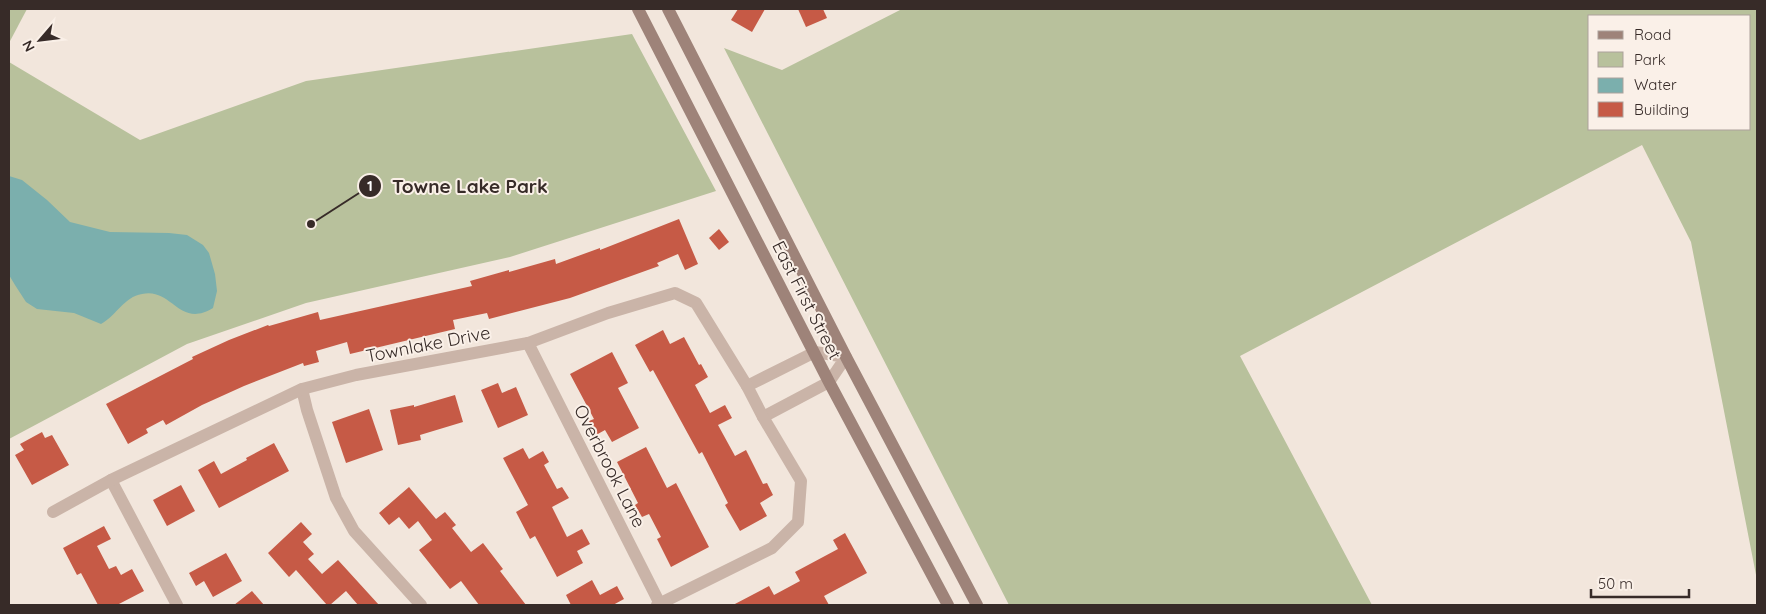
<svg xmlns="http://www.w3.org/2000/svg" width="1766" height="614" viewBox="0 0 1766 614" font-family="Quicksand,sans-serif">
<rect width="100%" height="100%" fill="#f2e6dc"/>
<g fill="#b8c19c" fill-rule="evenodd">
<path d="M9,9H27L9,43Z"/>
<path d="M902,9H1757V580L1691,242L1642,145L1240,356L1372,605H1009L724,48L782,70ZM1590,16H1750V129H1590Z"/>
<path d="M632,34L716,191L510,257L306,303L187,344L9,439V62L140,140L306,81Z"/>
</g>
<path fill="#7bafad" d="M9,176L22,180L47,200L70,222L110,232L169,233L187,235L203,245L209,253L215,274L217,291L213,308C179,329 172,287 142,294C124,297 117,315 101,324L74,313L37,309L26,302L15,285L9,275Z"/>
<g fill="#c65a46">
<path d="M738,9H765L752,32L731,20Z"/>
<path d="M798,9H823L827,18L806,27Z"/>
<path d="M679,219L698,264L685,270L678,254L657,263L659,266L570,298L489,319L487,313L453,320L455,329L350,354L347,342L316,351L319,362L304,366L303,363L244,386L202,405L166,425L163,420L146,429L148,433L128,444L106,404L193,359L192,357L229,340L268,325L269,326L318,312L320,320L472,286L470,281L509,270V272L555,259L556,264L600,248V250Z"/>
<path d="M719,229L729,242L719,250L709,238Z"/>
<path d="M663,330L670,344L684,337L699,365L701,364L708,377L695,385L710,413L725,405L732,418L718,425L735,456L746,450L763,484L767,483L773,495L760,503L767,516L740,531L725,505L728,503L702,452L699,454L653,370L650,372L635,345Z"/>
<path d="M612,352L628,383L618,388L639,428L612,442L605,430L596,435L589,421L594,419L570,374Z"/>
<path d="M498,383L502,393L516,387L528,415L498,428L481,390Z"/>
<path d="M455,395L463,422L420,435L421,440L398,445L390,410L414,405V407Z"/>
<path d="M369,409L383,450L346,463L332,422Z"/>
<path d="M42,432L45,438L52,435L69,465L32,485L15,455L24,450L20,444Z"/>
<path d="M274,443L289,471L219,508L198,470L214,461L221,474L247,460L246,458Z"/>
<path d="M646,447L667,488L676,483L709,547L671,567L657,539L661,537L649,514L642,517L635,505L638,503L617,462Z"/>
<path d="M523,448L529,459L543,451L549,462L544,465L557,489L562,487L569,498L552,507L567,537L582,529L590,544L577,551L583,563L557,577L535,536L530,539L516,512L528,505L503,458Z"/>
<path d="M181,485L195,511L167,526L153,500Z"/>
<path d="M409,487L436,519L445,512L456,525L452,528L471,552L483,543L503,569L500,571L526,605H479L461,581L450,589L419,550L432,540L418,521L409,529L399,517L389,525L379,513Z"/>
<path d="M301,522L312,534L303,542L314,554L308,559L322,574L338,560L379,605H358L346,591L330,605H327L296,570L289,577L268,553Z"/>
<path d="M104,526L111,539L97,546L109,569L116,566L121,575L132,569L144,591L117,605H98L81,573L77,575L63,548Z"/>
<path d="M845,533L867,573L824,596L829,605H733L769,586L774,595L800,581L795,572L838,549L833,540Z"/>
<path d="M226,553L242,581L213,597L204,581L196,586L189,573Z"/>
<path d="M592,580L600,595L617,586L624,599L613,605H571L566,595Z"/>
<path d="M252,591L264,605H234Z"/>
</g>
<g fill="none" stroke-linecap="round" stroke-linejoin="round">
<g stroke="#cab4a8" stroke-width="12">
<path d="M528,343L660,604"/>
<path d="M747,386L815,352L846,357L829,382L763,417"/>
<path d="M302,389L307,410L336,498L354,531L421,605"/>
<path d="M111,480L177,605"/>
<path d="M53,512L111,480L302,389L356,375L528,343L608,313L675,293L696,303L747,386L763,417L801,481L798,522L772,548L657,605"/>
</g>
<g stroke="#9e8379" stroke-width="12">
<path d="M638,9L829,382L948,605"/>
<path d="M668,9L846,357L977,605"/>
</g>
</g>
<g text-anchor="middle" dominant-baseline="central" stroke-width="4" stroke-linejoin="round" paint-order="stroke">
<g font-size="18" fill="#372b28" stroke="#faf0e8">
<text transform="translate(807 300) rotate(63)">East First Street</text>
<text transform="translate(428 344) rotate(-11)">Townlake Drive</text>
<text transform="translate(610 466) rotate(63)">Overbrook Lane</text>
</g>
</g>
<path fill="none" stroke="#372b28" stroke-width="2" d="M311 224L370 186"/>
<g fill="#372b28" stroke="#faf0e8" stroke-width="2">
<circle cx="311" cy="224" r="5"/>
<circle cx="370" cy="186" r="12"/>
</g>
<g font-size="15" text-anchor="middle" font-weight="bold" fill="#fff">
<text x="370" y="191">1</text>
</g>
<g font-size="19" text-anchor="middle" font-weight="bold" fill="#372b28" stroke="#faf0e8" stroke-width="4" stroke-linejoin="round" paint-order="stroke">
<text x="470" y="193">Towne Lake Park</text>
</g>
<rect width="1766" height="614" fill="none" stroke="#372b28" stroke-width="20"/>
<rect x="1588" y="15" width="162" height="115" fill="#faf0e8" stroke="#aca19b"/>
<rect x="1598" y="31" width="25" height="8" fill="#9e8379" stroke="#aca19b"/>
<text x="1634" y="40" font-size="15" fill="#372b28">Road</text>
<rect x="1598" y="52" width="25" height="15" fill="#b8c19c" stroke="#aca19b"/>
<text x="1634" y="65" font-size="15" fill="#372b28">Park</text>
<rect x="1598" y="78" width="25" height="15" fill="#7bafad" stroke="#aca19b"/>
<text x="1634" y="90" font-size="15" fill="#372b28">Water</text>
<rect x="1598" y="102" width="25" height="15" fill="#c65a46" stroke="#aca19b"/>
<text x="1634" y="115" font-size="15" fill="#372b28">Building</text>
<g transform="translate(40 40) rotate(242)" stroke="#faf0e8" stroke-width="4" paint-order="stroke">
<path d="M0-4L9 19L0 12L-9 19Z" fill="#372b28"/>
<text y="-8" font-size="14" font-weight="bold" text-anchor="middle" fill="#372b28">N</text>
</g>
<path d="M1591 589v8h98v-8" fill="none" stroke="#372b28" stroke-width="2.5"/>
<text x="1598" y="589" font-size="15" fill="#372b28" stroke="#faf0e8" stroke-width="4" paint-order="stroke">50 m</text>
</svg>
